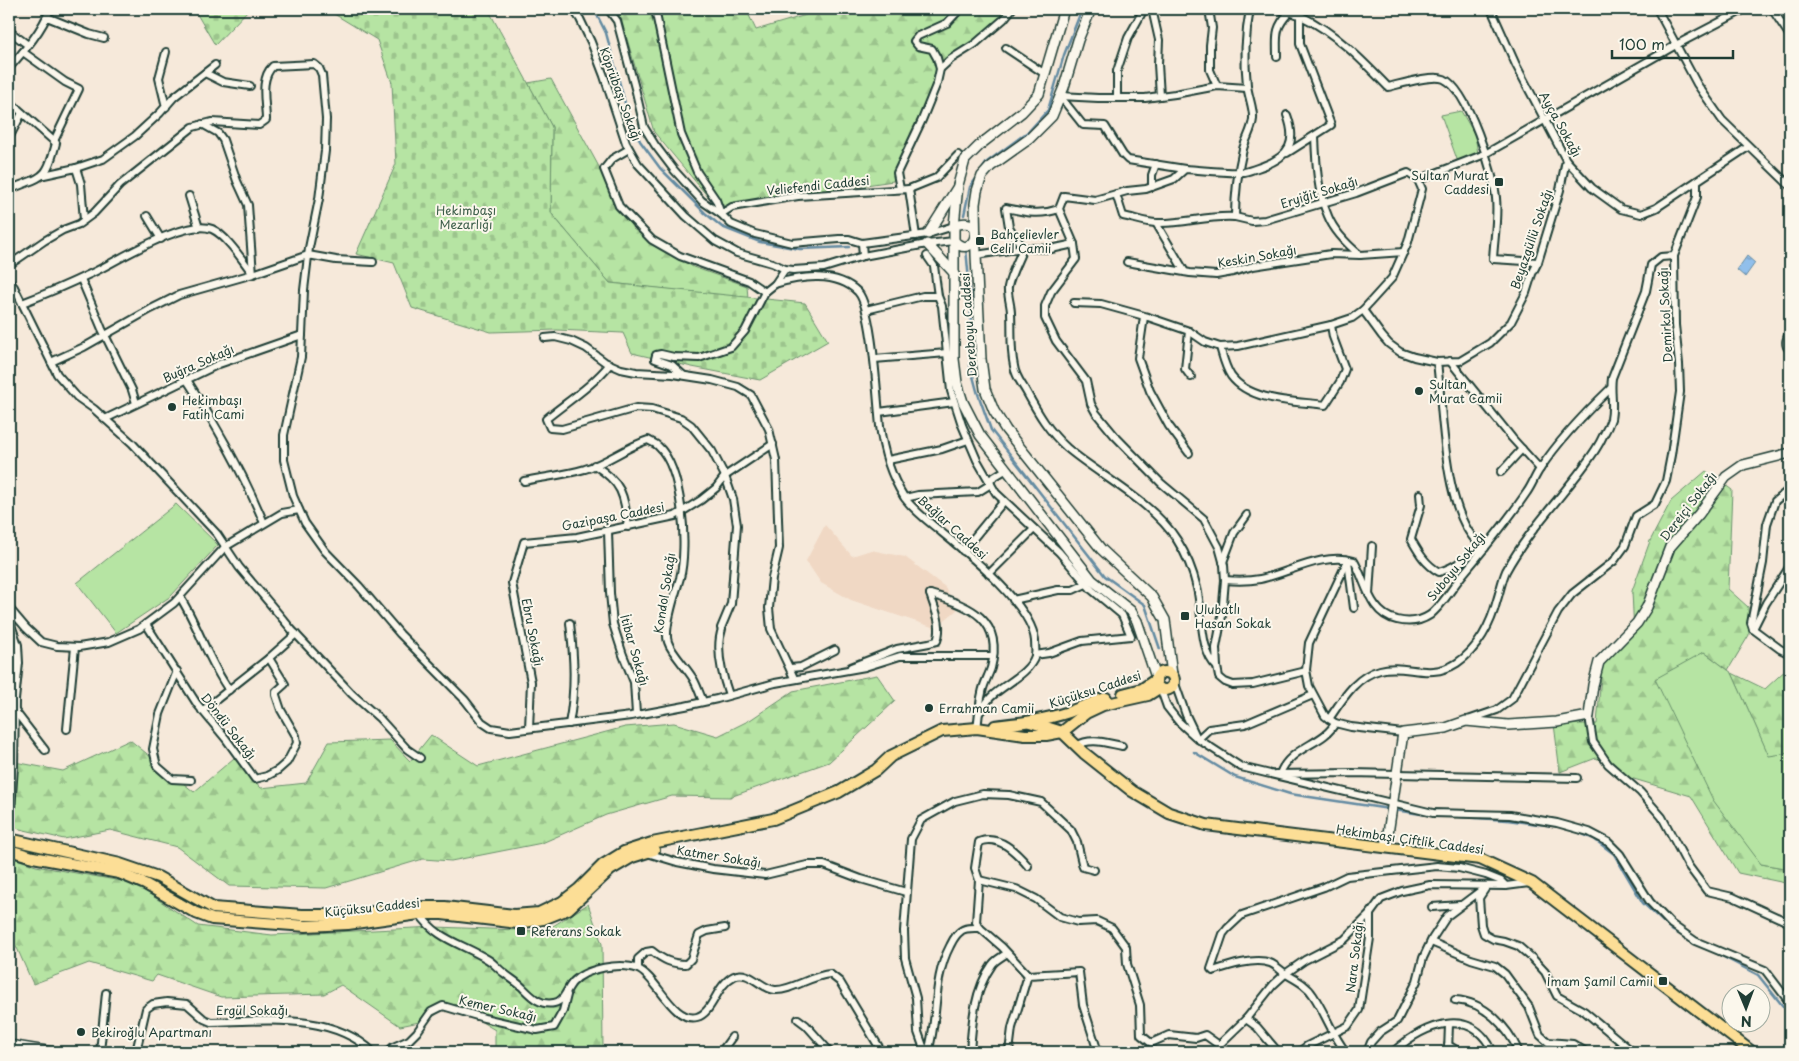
<svg xmlns="http://www.w3.org/2000/svg" width="1799" height="1061" viewBox="0 0 1799 1061" font-family="'Playpen Sans',sans-serif">
<defs>
<pattern id="forest-firs" width="22" height="20" patternUnits="userSpaceOnUse" patternTransform="scale(1.25)"><rect width="22" height="20" fill="#b6e4a3"/><path d="M5 1l3.5 6h-7zM16 11l3.5 6h-7z" fill="#9cc48d"/></pattern>
<pattern id="cemetery-stones" width="16" height="16" patternUnits="userSpaceOnUse" patternTransform="scale(1.25)"><rect width="16" height="16" fill="#b6e4a3"/><path d="M2 7V4a2 2 0 0 1 4 0v3zM10 15v-3a2 2 0 0 1 4 0v3z" fill="#9cc48d"/></pattern>
<pattern id="water-ripples" width="26" height="14" patternUnits="userSpaceOnUse" patternTransform="scale(1.25)"><rect width="26" height="14" fill="#91bfeb"/><path d="M2 4q2-2 4 0t4 0M15 11q2-2 4 0t4 0" fill="none" stroke="#769cbf"/></pattern>
</defs>
<rect width="100%" height="100%" fill="#f6e9da"/>
<filter id="ink" filterUnits="userSpaceOnUse"><feTurbulence type="fractalNoise" baseFrequency=".02" numOctaves="2"/><feDisplacementMap in="SourceGraphic" scale="10" xChannelSelector="R" yChannelSelector="G"/><feConvolveMatrix kernelMatrix="1 2 1 2 8 2 1 2 1" color-interpolation-filters="sRGB"/></filter>
<g filter="url(#ink)">
<path fill="#f0d8c4" d="M825,525L852,556L871,550L905,557L945,587L957,610L935,628L851,600L821,583L806,561Z"/>
<g fill="url(#forest-firs)" stroke="#6a906c">
<path d="M612,9H746L756,30L806,15L804,9H1012L1005,22L946,58L893,181L725,206L709,198L654,132L625,32Z"/>
<path d="M551,79L633,229L693,267L747,286L748,298L610,283L551,213L552,127L528,83Z"/>
<path d="M1706,471L1732,490L1728,589L1748,607L1749,635L1728,670L1704,652L1761,864L1790,869V884L1738,873L1691,796L1627,777L1596,758L1560,772L1554,724H1597L1602,663L1634,634L1632,591L1650,541L1671,501Z"/>
<path d="M1790,666V753L1769,757L1732,673L1765,689Z"/>
<path d="M877,675L895,701L829,762L730,797L672,796L606,815L542,843L451,861L423,859L326,888L229,886L177,847L110,830L64,839L11,827L9,761L63,771L130,740L194,792L234,758L261,788L306,783L329,742L390,740L410,761L431,735L478,766L625,727L674,723L718,736L750,720L793,691Z"/>
<path d="M9,856L36,866L133,883L198,926L272,935L435,927L545,931L588,904L602,944L603,1052H495V1030L477,1019L443,1009L429,1020L400,1026L341,985L324,994L221,997L157,975L152,981L89,963L33,984L17,948L9,946Z"/>
</g>
<g fill="url(#cemetery-stones)" stroke="#6a906c">
<path d="M194,9H249L215,45Z"/>
<path d="M326,9H488L552,127L551,213L610,283L805,303L828,341L760,380L692,367L632,353L623,333L557,330L491,332L412,308L394,263L356,254L396,164L392,83L377,40Z"/>
</g>
<g fill="#b6e4a3" stroke="#6a906c">
<path d="M1461,111L1475,135L1478,154L1458,162L1441,115Z"/>
<path d="M176,504L218,545L171,596L116,633L77,583Z"/>
<path d="M1704,652L1732,673L1769,756L1790,753V869L1761,864L1713,800L1655,679Z"/>
</g>
<path fill="url(#water-ripples)" stroke="#638ba2" d="M1747,256L1755,263L1745,277L1737,270Z"/>
<g fill="none" stroke-linecap="round" stroke-linejoin="round">
<g stroke="#638ba2" stroke-width="2.5">
<path d="M594,9L606,33L629,118L640,141L660,168L705,213L722,227L760,242L800,249L849,247"/>
<path d="M981,171L987,162L1029,131L1048,110L1064,55L1082,9"/>
<path d="M964,215L970,187L978,176"/>
<path d="M966,248L971,304L970,365L977,391L991,430L1105,576L1145,605L1160,649"/>
<path d="M1194,752L1235,777L1290,794L1389,809"/>
<path d="M1394,810L1428,815"/>
<path d="M1461,817L1507,820L1563,827"/>
<path d="M1573,830L1594,839L1614,854L1643,903L1673,931L1685,937"/>
<path d="M1712,951L1758,975L1790,1015"/>
</g>
<defs>
<g id="street">
<path d="M573,9L580,19L591,42L604,76L626,143L638,164L686,216L715,241L737,253L772,263L785,269L793,270L824,268L863,256L927,244L954,241"/>
<path d="M608,9L617,21L636,92L644,127L655,145L674,170L702,201L721,214L731,224L755,234L792,243L839,239H849L862,243L863,256"/>
<path d="M655,9L681,134L697,172L716,200L721,214L732,207L798,196L909,189L916,236"/>
<path d="M779,9L783,11H791"/>
<path d="M1152,9L1159,40L1158,64L1160,96"/>
<path d="M1209,9L1212,28L1210,45V70L1217,86"/>
<path d="M1279,9C1287,12 1295,13 1301,16C1335,32 1363,61 1388,87C1401,84 1432,74 1444,79C1468,90 1494,173 1496,198C1498,218 1494,239 1493,259L1538,262"/>
<path d="M1491,9L1516,65L1566,160L1592,188L1621,209L1641,214L1656,208L1748,147"/>
<path d="M1657,9L1697,84L1722,120L1790,186"/>
<path d="M1772,9L1790,36"/>
<path d="M47,17L89,34L104,38"/>
<path d="M9,31L28,45"/>
<path d="M1006,48L1045,74"/>
<path d="M23,52L65,82L79,89L54,141"/>
<path d="M166,52L159,78L166,107"/>
<path d="M1277,57C1277,37 1274,28 1289,13"/>
<path d="M9,68C24,51 42,31 50,9"/>
<path d="M940,69L937,58L932,49L918,46L914,41L918,36L947,23L960,9"/>
<path d="M205,73L223,82L250,86"/>
<path d="M1060,96L1098,98H1145L1175,94L1217,86L1247,88"/>
<path d="M1060,96L1083,125L1105,126L1123,155L1128,160L1185,169"/>
<path d="M1117,98V71L1128,38L1144,9"/>
<path d="M9,101L56,143C46,182 43,175 9,190"/>
<path d="M1287,115C1297,142 1290,156 1263,166C1257,168 1250,171 1244,172C1225,173 1204,170 1185,169L1174,179L1146,189L1127,191L1095,200L1064,196L1059,209L1074,244L1076,259L1051,292L1045,306V318L1056,341L1086,381L1091,404L1096,413L1115,436L1161,483L1204,519L1219,547L1224,565L1225,580L1222,616L1216,648L1217,667L1219,677L1225,682L1233,685L1253,684L1306,671"/>
<path d="M1315,136C1316,162 1317,191 1328,216C1334,231 1348,245 1360,255L1404,252"/>
<path d="M9,138L22,113"/>
<path d="M629,149L612,159L604,169L619,206L652,240L680,256L749,281L765,292"/>
<path d="M1287,153L1331,125L1300,44V16"/>
<path d="M76,168L81,184L84,220"/>
<path d="M44,175L76,168L103,159L135,136L160,113L174,97L215,65"/>
<path d="M1418,180L1485,154L1676,45L1745,9"/>
<path d="M1152,187V175L1156,164"/>
<path d="M900,189L897,173L922,120L937,83L940,69L951,59L975,44L1004,19L1012,9"/>
<path d="M909,189L936,178L958,155"/>
<path d="M1116,194L1123,216C1134,218 1146,223 1157,223C1184,224 1208,215 1235,217C1235,196 1238,170 1243,149C1246,138 1252,130 1253,119C1254,109 1248,96 1247,85C1244,59 1245,35 1250,9"/>
<path d="M189,196L199,228"/>
<path d="M147,216L161,239"/>
<path d="M1156,223L1185,272"/>
<path d="M862,243L928,234L954,226"/>
<path d="M1023,248C1019,259 1010,275 1008,287C1007,294 1011,305 1011,313C1012,331 1010,348 1014,366C1015,376 1022,384 1027,393C1038,413 1049,432 1067,448C1100,476 1153,502 1177,540C1186,554 1193,571 1197,588C1203,612 1199,651 1217,667"/>
<path d="M1023,248L1009,227L1006,208C1025,212 1039,216 1059,209"/>
<path d="M976,255L1023,248L1051,249L1074,244"/>
<path d="M927,256L934,266L938,296"/>
<path d="M1127,262L1190,273L1216,275L1233,272L1253,266L1331,254L1360,255"/>
<path d="M9,265L44,241L63,230L79,224L94,213L120,185L193,127L212,122L259,125L266,120C266,103 259,79 273,66L314,64L319,68L322,75L326,119L325,151L319,199L309,248L304,290L301,357L284,435V460L293,496L305,523L325,551L359,586L400,634L465,700L482,722L491,728L510,731L631,716L685,706L717,699L775,683L865,667L900,656H993"/>
<path d="M81,279L102,329L132,390L136,403"/>
<path d="M9,281L14,287L57,374L77,397L94,409L132,443L217,534L239,567L292,630L352,694L379,718L407,749L420,758"/>
<path d="M775,284C801,276 837,271 858,292C873,309 877,399 880,426C883,451 891,476 904,497C913,510 928,521 940,531C967,553 1032,605 1035,641C1035,645 1036,652 1035,656C1029,674 1004,684 991,697C987,701 984,707 980,712"/>
<path d="M22,303C46,294 69,284 92,273C117,261 185,218 212,229C226,235 243,261 253,274L308,255L336,260L373,262"/>
<path d="M1074,303L1101,304L1148,317L1189,331L1205,342L1220,347L1238,346L1331,325L1352,318L1363,310L1392,278L1408,242L1422,189L1418,180L1408,173L1356,193L1265,220L1252,221L1235,217"/>
<path d="M866,310L923,296H938L942,306L951,391L962,425L977,460L996,493L1059,552L1092,590L1122,615L1131,636L1082,641L1049,653L1035,655"/>
<path d="M1363,310L1382,336L1389,344L1400,352L1414,357L1437,362L1460,361L1490,343L1511,322L1526,293L1532,274L1538,262L1560,190L1566,160"/>
<path d="M1144,317L1138,358L1150,391L1169,426L1189,453"/>
<path d="M1189,331L1185,369L1191,377"/>
<path d="M1790,331C1787,338 1783,345 1790,350"/>
<path d="M545,338L555,337L571,341L586,348L605,362L621,369L636,372L673,374L712,380L738,387L751,395L769,429L776,460L779,548L772,578L769,608L771,629L794,678"/>
<path d="M1220,347C1223,357 1225,367 1231,376C1250,402 1296,401 1325,405L1340,382L1345,369L1333,337L1331,325"/>
<path d="M874,359L947,353"/>
<path d="M1450,361L1512,438L1540,469"/>
<path d="M51,362L84,347L151,309L179,295L253,274L248,205L237,181L223,140L218,133L202,124"/>
<path d="M1437,362C1443,406 1442,523 1485,548"/>
<path d="M610,364C592,386 568,401 546,419L550,428L562,429L636,408L652,409L681,418L691,425L712,451L725,476L733,499L737,525L731,604L721,628L722,629C715,649 722,675 729,695"/>
<path d="M683,375L672,365L655,359L656,355L661,354L674,357L699,358L731,347L745,331L765,292L775,284L785,269"/>
<path d="M187,380C217,426 243,473 264,523"/>
<path d="M879,412L954,402"/>
<path d="M105,419L219,364L302,335"/>
<path d="M888,460L942,449L968,440"/>
<path d="M594,465C623,483 624,495 628,527"/>
<path d="M1501,472L1522,449"/>
<path d="M989,480L1007,469"/>
<path d="M524,481C544,477 565,475 585,469C607,463 626,447 648,440C651,442 655,443 658,446C683,469 688,547 680,578C676,592 663,629 668,642C671,652 686,667 692,677C697,684 699,693 703,701"/>
<path d="M1420,494L1421,505L1411,539C1419,553 1425,564 1439,572C1456,567 1468,557 1481,546"/>
<path d="M905,498L918,495L978,492L991,484"/>
<path d="M608,531L610,593L613,624L623,655L634,682L636,714"/>
<path d="M963,551L1004,501"/>
<path d="M1348,560L1309,643L1306,670L1309,686L1325,716L1335,723L1351,727L1403,733"/>
<path d="M1348,561L1354,608"/>
<path d="M1223,562L1234,533L1247,515"/>
<path d="M989,574L1034,529"/>
<path d="M1225,580C1237,581 1249,581 1260,579C1290,573 1322,552 1354,561C1366,581 1369,614 1397,620C1409,623 1421,621 1430,615C1443,605 1453,586 1464,573C1486,547 1508,520 1527,492C1532,485 1535,476 1540,469C1559,440 1586,412 1610,389"/>
<path d="M930,594C970,605 1004,620 991,668C988,677 983,685 982,693C979,705 979,716 977,728"/>
<path d="M1369,595L1372,546"/>
<path d="M180,597C199,627 208,661 229,690"/>
<path d="M1013,600L1058,590H1073L1086,584"/>
<path d="M9,608L26,628L41,642L57,646L79,647L109,642L139,629L174,603L225,547L282,513L299,510"/>
<path d="M9,619L18,645L19,663L15,700L14,766L9,840"/>
<path d="M146,624L197,704L226,739L255,779L267,776L278,770L287,762L297,743L296,736L281,710L276,695V692L285,684L269,658L296,634"/>
<path d="M1753,629L1751,623L1763,563L1767,524L1775,501L1790,489"/>
<path d="M1753,629L1766,603L1790,566"/>
<path d="M1753,629L1780,649L1790,654"/>
<path d="M851,667L897,649L929,643L937,641C943,625 935,610 930,594"/>
<path d="M791,668L801,667L835,650"/>
<path d="M177,671L160,714L153,749L157,766L172,779L191,780"/>
<path d="M1173,678L1186,715L1196,736"/>
<path d="M1161,690L1167,707L1178,721L1198,739L1241,767L1433,813L1510,815L1557,823L1589,832L1608,842L1620,854L1650,902L1671,924L1695,941L1765,970L1790,1003"/>
<path d="M15,711L45,750"/>
<path d="M202,711L269,658"/>
<path d="M1589,716L1593,742L1608,764L1640,792L1662,817L1687,864L1707,891L1733,897L1790,923"/>
<path d="M1329,719C1342,700 1356,676 1380,670C1406,663 1429,681 1457,663C1478,649 1491,624 1497,600C1500,591 1502,580 1506,571C1525,536 1554,505 1578,474C1587,462 1597,450 1603,436C1606,431 1609,425 1611,419C1614,405 1610,391 1612,378L1646,291L1651,265L1661,257L1674,256"/>
<path d="M1468,720L1497,710L1512,699L1558,612L1572,594L1614,561L1625,546L1636,516L1655,504L1666,481L1671,455L1680,392L1679,364L1675,325L1674,256L1697,197V181"/>
<path d="M569,724C576,688 574,658 570,623"/>
<path d="M529,728L531,682L512,583L524,542L577,537L675,516L701,500L716,488L725,476L773,444"/>
<path d="M67,729L75,647"/>
<path d="M1198,739L1209,729L1245,724L1313,695"/>
<path d="M1076,746C1091,737 1106,743 1122,746"/>
<path d="M1275,774L1352,773L1577,778"/>
<path d="M1280,774C1289,747 1325,744 1335,723"/>
<path d="M647,853L677,862L713,869L765,875L807,865H824L861,879L906,892"/>
<path d="M1028,866C1016,852 999,834 979,842L975,868L979,880L976,922L980,928L1002,947L1028,975L1079,972L1083,1005L1098,1052"/>
<path d="M979,880L1016,889L1036,899L1060,917L1078,922L1097,921L1112,928L1126,947L1127,964L1140,1005L1141,1035L1151,1043L1169,1035L1196,1038L1205,1035L1219,1045"/>
<path d="M1487,886L1479,898L1481,925L1484,934L1493,939L1504,941L1518,946L1532,958L1545,972L1557,996L1584,1011L1633,1052"/>
<path d="M1432,907L1460,905"/>
<path d="M419,913C437,940 461,943 487,959C493,962 498,969 504,973C510,978 517,982 522,987C531,996 540,1006 554,1003C565,1001 566,989 573,982C586,968 621,962 638,969C657,977 673,1023 697,1017C713,1013 716,985 734,976C749,969 761,989 775,990C791,991 812,975 830,974L840,982L882,1052"/>
<path d="M1431,942L1471,959L1495,966L1505,974L1529,1007L1540,1035L1548,1042L1573,1044L1586,1052"/>
<path d="M638,969V959L646,952L652,951C663,960 672,964 686,964L691,959L699,935L707,931L725,928"/>
<path d="M1455,1000C1485,1002 1507,1026 1519,1052"/>
<path d="M798,1019L806,1025L830,1052"/>
<path d="M1246,1019L1257,1027L1278,1052"/>
<path d="M1448,1045L1460,1052"/>
<path d="M100,1052L106,993"/>
<path d="M136,1052L146,1009L153,1004L167,1002L187,1004L204,1019L211,1022C264,1021 331,1012 373,1052"/>
<path d="M388,1052L393,1047L409,1040L417,1032L431,1012L443,1006L484,1018L537,1030L554,1027L563,1011L567,995"/>
<path d="M724,1052V1048L732,1037"/>
<path d="M925,1052L918,1032L916,998L905,958L904,931L911,839L921,820L955,801L983,794L1009,795L1041,802L1071,830L1077,842L1083,867L1094,870"/>
<path d="M928,1052C939,1017 932,980 950,946C953,940 955,935 961,931C965,927 974,928 980,928"/>
<path d="M970,1052C972,1023 974,990 992,965C995,960 1002,957 1007,953"/>
<path d="M1009,1052L1012,1028L1028,975"/>
<path d="M1217,1052L1219,1045L1246,1019L1273,985L1285,974L1305,960L1344,940L1370,914"/>
<path d="M1299,1052L1307,1046L1348,1026L1359,1010L1370,938V914L1381,899L1402,891L1430,885L1506,886L1529,883"/>
<path d="M1346,1052C1332,1035 1326,1014 1313,995C1307,985 1296,980 1286,974C1281,971 1276,965 1270,963C1255,957 1228,966 1213,971L1211,969L1223,934L1227,929L1242,915L1324,887L1347,876L1437,866L1459,868L1486,875L1501,881L1506,886"/>
<path d="M1367,1052L1371,1042L1380,1032L1397,1021L1417,981L1423,958L1432,939L1447,916L1483,889"/>
<path d="M1393,1052C1423,1025 1471,1004 1493,1052"/>
<path d="M1448,1052L1449,1024"/>
</g>
<g id="secondary">
<path d="M1064,9L1039,94L1022,112L981,144L965,160L958,185L954,226V359L957,383L963,402L980,435L1092,580L1131,611L1137,621L1156,677"/>
<path d="M1091,9L1078,40L1064,87L1052,116L1029,139L991,166L982,176L977,191L975,204L976,255L981,359L985,389L994,411L1006,430L1101,549L1152,597L1165,620L1172,675"/>
<path d="M928,234L957,188"/>
<path d="M954,241C976,263 988,211 954,226"/>
<path d="M927,244L955,274"/>
<path d="M1386,847L1403,733L1446,728L1466,721L1508,725L1557,722L1589,716L1593,685L1599,662L1637,623L1647,607L1670,547L1699,514L1726,477L1743,465L1790,453"/>
<path d="M9,1045L52,1052"/>
</g>
<g id="primary">
<circle cx="1165" cy="681" r="9"/>
<path d="M1123,694L1142,689L1155,680"/>
<path d="M1030,722L1062,732L1084,753L1132,791L1169,813L1206,825L1480,859L1532,883L1752,1052"/>
<path d="M995,726C1020,723 1045,720 1069,712C1082,707 1093,702 1106,698"/>
<path d="M9,839L120,864L158,877L213,908L302,915H347L419,907H445L514,915L539,913L562,902L579,889L603,865L624,852L652,843L773,819L839,792L876,770L891,756L942,731L977,728L1025,735H1046L1062,732L1086,713L1103,705L1148,695L1159,688"/>
<path d="M9,850L33,857L119,873L145,884L196,913L212,919L306,926L348,924L419,914H442L518,923L543,919L568,909L610,870L632,857L654,850"/>
</g>
</defs>
<use href="#street" stroke="#1f3d34" stroke-width="10"/>
<use href="#secondary" stroke="#1f3d34" stroke-width="12"/>
<use href="#primary" stroke="#1f3d34" stroke-width="14"/>
<use href="#street" stroke="#fbf7ec" stroke-width="6"/>
<use href="#secondary" stroke="#fbf7ec" stroke-width="9"/>
<use href="#primary" stroke="#fcde96" stroke-width="10"/>
</g>
</g>
<g fill="#1f3d34" stroke="#fbf7ec" stroke-width="2">
<rect x="1494" y="177" width="10" height="10" rx="2.5"/>
<rect x="975" y="236" width="10" height="10" rx="2.5"/>
<circle cx="1419" cy="391" r="5"/>
<circle cx="172" cy="407" r="5"/>
<rect x="1180" y="611" width="10" height="10" rx="2.5"/>
<circle cx="929" cy="708" r="5"/>
<rect x="516" y="926" width="10" height="10" rx="2.5"/>
<rect x="1658" y="976" width="10" height="10" rx="2.5"/>
<circle cx="81" cy="1032" r="5"/>
</g>
<g text-anchor="middle" dominant-baseline="central" stroke-width="4" stroke-linejoin="round" paint-order="stroke">
<g font-size="12" fill="#1f3d34" stroke="#fbf7ec">
<text transform="translate(621 94) rotate(70)">Köprübaşı Sokağı</text>
<text transform="translate(1561 124) rotate(61)">Ayça Sokağı</text>
<text transform="translate(818 185) rotate(-6)">Veliefendi Caddesi</text>
<text transform="translate(1319 192) rotate(-17)">Eryiğit Sokağı</text>
<text transform="translate(1531 239) rotate(-71)">Beyazgüllü Sokağı</text>
<text transform="translate(1257 256) rotate(-10)">Keskin Sokağı</text>
<text transform="translate(1665 315) rotate(-93)">Demirkol Sokağı</text>
<text transform="translate(968 325) rotate(-94)">Dereboyu Caddesi</text>
<text transform="translate(198 363) rotate(-24)">Buğra Sokağı</text>
<text transform="translate(1688 506) rotate(-52)">Dereiçi Sokağı</text>
<text transform="translate(613 516) rotate(-11)">Gazipaşa Caddesi</text>
<text transform="translate(953 527) rotate(42)">Bağlar Caddesi</text>
<text transform="translate(1456 566) rotate(-51)">Suboyu Sokağı</text>
<text transform="translate(664 593) rotate(-81)">Kondol Sokağı</text>
<text transform="translate(533 632) rotate(79)">Ebru Sokağı</text>
<text transform="translate(635 650) rotate(74)">İtibar Sokağı</text>
<text transform="translate(1095 689) rotate(-18)">Küçüksu Caddesi</text>
<text transform="translate(229 726) rotate(52)">Döndü Sokağı</text>
<text transform="translate(1410 839) rotate(8)">Hekimbaşı Çiftlik Caddesi</text>
<text transform="translate(719 856) rotate(9)">Katmer Sokağı</text>
<text transform="translate(372 907) rotate(-6)">Küçüksu Caddesi</text>
<text transform="translate(1354 957) rotate(-83)">Nara Sokağı</text>
<text transform="translate(498 1008) rotate(13)">Kemer Sokağı</text>
<text x="252" y="1010">Ergül Sokağı</text>
</g>
<g font-size="12" fill="#1f3d34" stroke="#fbf7ec" text-anchor="start">
<text x="1489" y="175" text-anchor="end">Sultan Murat<tspan x="1489" dy="14">Caddesi</tspan></text>
<text x="990" y="234">Bahçelievler<tspan x="990" dy="14">Celil Camii</tspan></text>
<text x="1429" y="384">Sultan<tspan x="1429" dy="14">Murat Camii</tspan></text>
<text x="182" y="400">Hekimbaşı<tspan x="182" dy="14">Fatih Cami</tspan></text>
<text x="1195" y="609">Ulubatlı<tspan x="1195" dy="14">Hasan Sokak</tspan></text>
<text x="939" y="708">Errahman Camii</text>
<text x="531" y="931">Referans Sokak</text>
<text x="1653" y="981" text-anchor="end">İmam Şamil Camii</text>
<text x="91" y="1032">Bekiroğlu Apartmanı</text>
</g>
<g font-size="12" fill="#3d5e4a" stroke="#fbf7ec">
<text x="466" y="210">Hekimbaşı<tspan x="466" dy="14">Mezarlığı</tspan></text>
</g>
</g>
<rect width="1799" height="1061" fill="none" stroke="#fbf7ec" stroke-width="30"/>
<rect x="15" y="15" width="1769" height="1031" fill="none" stroke="#1f3d34" stroke-width="2" filter="url(#ink)"/>
<g transform="translate(1746 1008) rotate(179)"><circle r="24" fill="#fbf7ec" stroke="#a3ada2"/>
<path d="M0-4L9 19L0 12L-9 19Z" fill="#1f3d34"/>
<text y="-8" font-size="14" font-weight="bold" text-anchor="middle" fill="#1f3d34">N</text>
</g>
<path d="M1612 50v8h121v-8" fill="none" stroke="#1f3d34" stroke-width="2.5"/>
<text x="1619" y="50" font-size="15" fill="#1f3d34" stroke="#fbf7ec" stroke-width="4" paint-order="stroke">100 m</text>
</svg>
